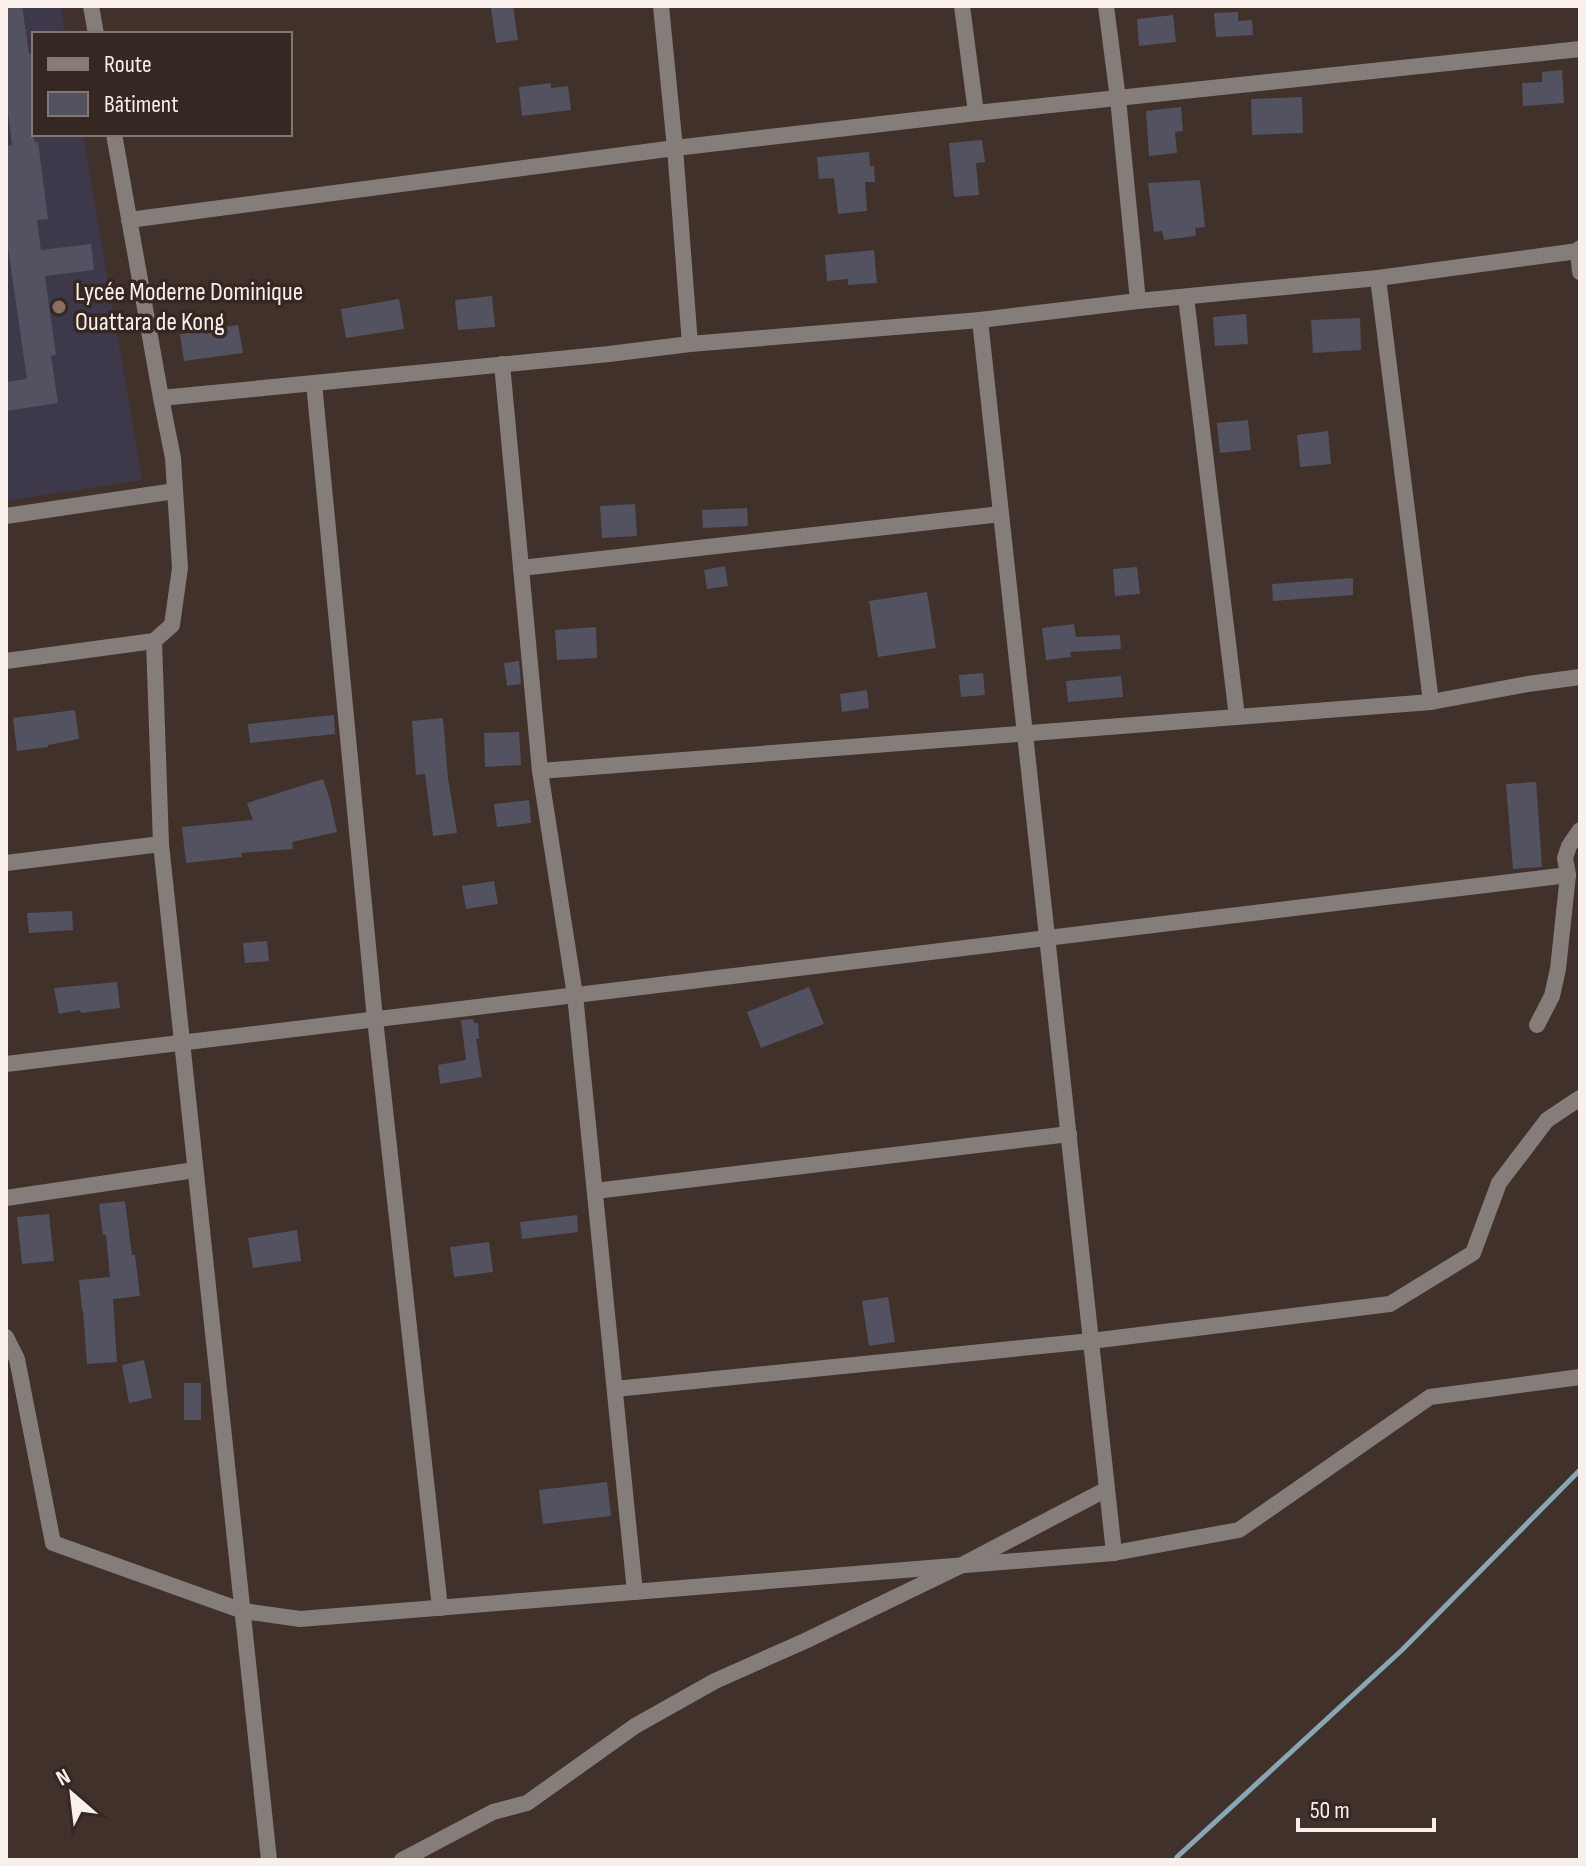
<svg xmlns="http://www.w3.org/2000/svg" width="1586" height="1866" viewBox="0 0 1586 1866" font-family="'Sofia Sans Condensed',sans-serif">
<rect width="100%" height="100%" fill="#40312b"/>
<path fill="#3e394a" d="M6,6H61L65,34H34V134H83L142,480L6,501Z"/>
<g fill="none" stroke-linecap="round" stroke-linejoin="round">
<path stroke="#87a6b6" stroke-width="5" d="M1176,1860L1177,1857L1402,1650L1580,1470"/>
</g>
<g fill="#535261">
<path d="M6,6H22L29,54L34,53V142H38L48,219L37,220L41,250L91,244L94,270L45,276L56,355L51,356L58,403L6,411V382L27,379L6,234V146L12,145L8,112H6Z"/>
<path d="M506,6H513L518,40L496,43L491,8Z"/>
<path d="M1238,12V21L1252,20L1253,35L1216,37L1214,13Z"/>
<path d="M1173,15L1176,42L1139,46L1137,19Z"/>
<path d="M1562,70L1564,103L1523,106L1522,83L1542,82V72Z"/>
<path d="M551,83V88L568,86L571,110L522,116L519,87Z"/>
<path d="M1302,97L1303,133L1252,135L1251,99Z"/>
<path d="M1181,107L1183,131L1175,132L1177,153L1149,156L1146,111Z"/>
<path d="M982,140L985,162L976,163L979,195L954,197L949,143Z"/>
<path d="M869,152L870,166H874L875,182H865L867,211L838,214L834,178L819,179L817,157Z"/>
<path d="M1200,180L1205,227L1195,228L1196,236L1164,240L1162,231L1154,232L1148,183Z"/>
<path d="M874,250L877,283L848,285V279L827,281L825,255Z"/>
<path d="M492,296L495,327L458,330L455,300Z"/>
<path d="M399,299L404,329L346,338L341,309Z"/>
<path d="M1246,314L1248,344L1215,346L1213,317Z"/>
<path d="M1360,318L1361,350L1313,353L1311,320Z"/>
<path d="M238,325L243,353L184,361L180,334Z"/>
<path d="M1248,420L1251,450L1220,453L1217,423Z"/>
<path d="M1328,431L1331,464L1300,467L1297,435Z"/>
<path d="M635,504L637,536L602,538L600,506Z"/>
<path d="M747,508L748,526L703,528L702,510Z"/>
<path d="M725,566L728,586L707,589L704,570Z"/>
<path d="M1137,567L1140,594L1115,596L1113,569Z"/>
<path d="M1353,578V595L1273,601L1272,584Z"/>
<path d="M927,592L936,648L878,657L869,601Z"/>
<path d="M1074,624L1076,637L1120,635L1121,649L1070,652L1071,657L1046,660L1042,628Z"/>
<path d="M596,627L597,658L557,660L555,630Z"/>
<path d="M519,661L521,684L507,686L504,663Z"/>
<path d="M983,673L985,695L961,697L959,675Z"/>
<path d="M1121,676L1123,697L1068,702L1066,681Z"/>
<path d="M867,690L869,708L842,712L840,694Z"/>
<path d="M75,710L79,739L48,745V747L17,751L13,718Z"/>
<path d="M334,715L335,734L250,743L248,724Z"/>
<path d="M443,718L448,778L457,833L433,836L425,774L416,775L412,721Z"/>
<path d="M519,732L521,765L485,767L484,733Z"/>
<path d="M323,779L330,800L337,832L292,842L293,849L241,853L242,857L186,863L182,827L253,820L247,803Z"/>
<path d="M1536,782L1542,867L1513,869L1506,784Z"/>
<path d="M529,800L531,823L497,827L494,804Z"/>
<path d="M494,881L498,904L466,909L462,886Z"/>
<path d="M72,911L73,930L29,933L27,913Z"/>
<path d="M267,941L269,961L245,963L243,943Z"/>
<path d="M117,982L120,1008L81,1013L80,1010L59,1014L54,988Z"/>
<path d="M809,987L824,1024L761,1048L747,1012Z"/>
<path d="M473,1019L474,1023H478L479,1039H476L482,1077L440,1084L438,1065L466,1060L461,1020Z"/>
<path d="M125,1201L132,1255H135L140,1296L113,1299L117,1362L87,1364L83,1310H82L79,1280L110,1277L106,1235H103L99,1204Z"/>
<path d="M49,1214L54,1261L22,1264L17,1217Z"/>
<path d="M577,1215L578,1232L522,1239L520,1222Z"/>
<path d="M297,1230L301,1261L253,1268L248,1238Z"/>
<path d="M489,1242L493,1272L454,1277L450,1247Z"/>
<path d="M888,1297L895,1342L869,1346L862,1301Z"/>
<path d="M144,1360L152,1398L129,1403L122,1365Z"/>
<rect x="184" y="1383" width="17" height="37"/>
<path d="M607,1482L611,1516L543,1524L539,1490Z"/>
</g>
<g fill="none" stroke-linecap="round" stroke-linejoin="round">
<g stroke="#847d79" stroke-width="16">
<path d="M91,6L96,34"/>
<path d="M661,6L675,148L690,344"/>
<path d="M962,6L976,113"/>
<path d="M1106,6L1118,99L1138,301"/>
<path d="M114,134L161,398L173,458L180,568L172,625L154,641L161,844L269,1860"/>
<path d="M129,220L675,148L976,113L1580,49"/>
<path d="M1580,251H1578L1580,272"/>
<path d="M1378,278L1431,702"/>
<path d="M1186,297L1237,717"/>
<path d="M980,320L1114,1553"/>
<path d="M502,364L540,771L575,995L635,1592"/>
<path d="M314,383L375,1019L440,1608"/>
<path d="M161,398L609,354L690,344L980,320L1138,301L1378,278L1578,251L1580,248"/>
<path d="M6,516L175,491"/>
<path d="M521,568L1001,514"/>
<path d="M6,661L154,641"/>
<path d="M540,771L1431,702L1528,684L1580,677"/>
<path d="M6,863L161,844"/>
<path d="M1537,1025L1552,996L1558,969L1568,875L1565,858L1569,846L1580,830"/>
<path d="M6,1064L1568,875"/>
<path d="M595,1191L1069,1134"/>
<path d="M6,1198L195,1170"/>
<path d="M6,1337L17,1359L53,1543L243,1611L300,1619L1114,1553L1239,1530L1430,1397L1580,1377"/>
<path d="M615,1389L1091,1341L1390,1304L1473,1253L1499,1183L1547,1120L1580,1098"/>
<path d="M402,1860L493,1812L527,1803L635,1726L715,1681L805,1641L960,1566L1107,1489"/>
</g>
</g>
<circle fill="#8d6e63" stroke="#352721" stroke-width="3" cx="59" cy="307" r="8"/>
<g text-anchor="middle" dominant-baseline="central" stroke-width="7" stroke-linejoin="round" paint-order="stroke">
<g font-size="26" fill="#f9efeb" stroke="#352721" text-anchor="start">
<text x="75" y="292">Lycée Moderne Dominique<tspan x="75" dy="30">Ouattara de Kong</tspan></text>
</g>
</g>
<rect width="1586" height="1866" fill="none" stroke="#f9efeb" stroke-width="16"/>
<rect x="32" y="32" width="260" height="104" fill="#352721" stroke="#837772" stroke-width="2"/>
<rect x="48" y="58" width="40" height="12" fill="#847d79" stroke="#837772" stroke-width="2"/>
<text x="104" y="72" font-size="24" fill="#f9efeb">Route</text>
<rect x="48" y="92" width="40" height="24" fill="#535261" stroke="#837772" stroke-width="2"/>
<text x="104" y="112" font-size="24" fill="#f9efeb">Bâtiment</text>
<g transform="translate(72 1794) rotate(332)" stroke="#352721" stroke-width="6" paint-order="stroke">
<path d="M0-6L14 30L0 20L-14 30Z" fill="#f9efeb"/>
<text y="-12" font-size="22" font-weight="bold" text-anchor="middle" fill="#f9efeb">N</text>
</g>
<path d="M1298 1818v12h136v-12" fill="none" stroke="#f9efeb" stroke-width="4"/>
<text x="1310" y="1818" font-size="24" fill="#f9efeb" stroke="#352721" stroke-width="6" paint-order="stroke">50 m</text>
</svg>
